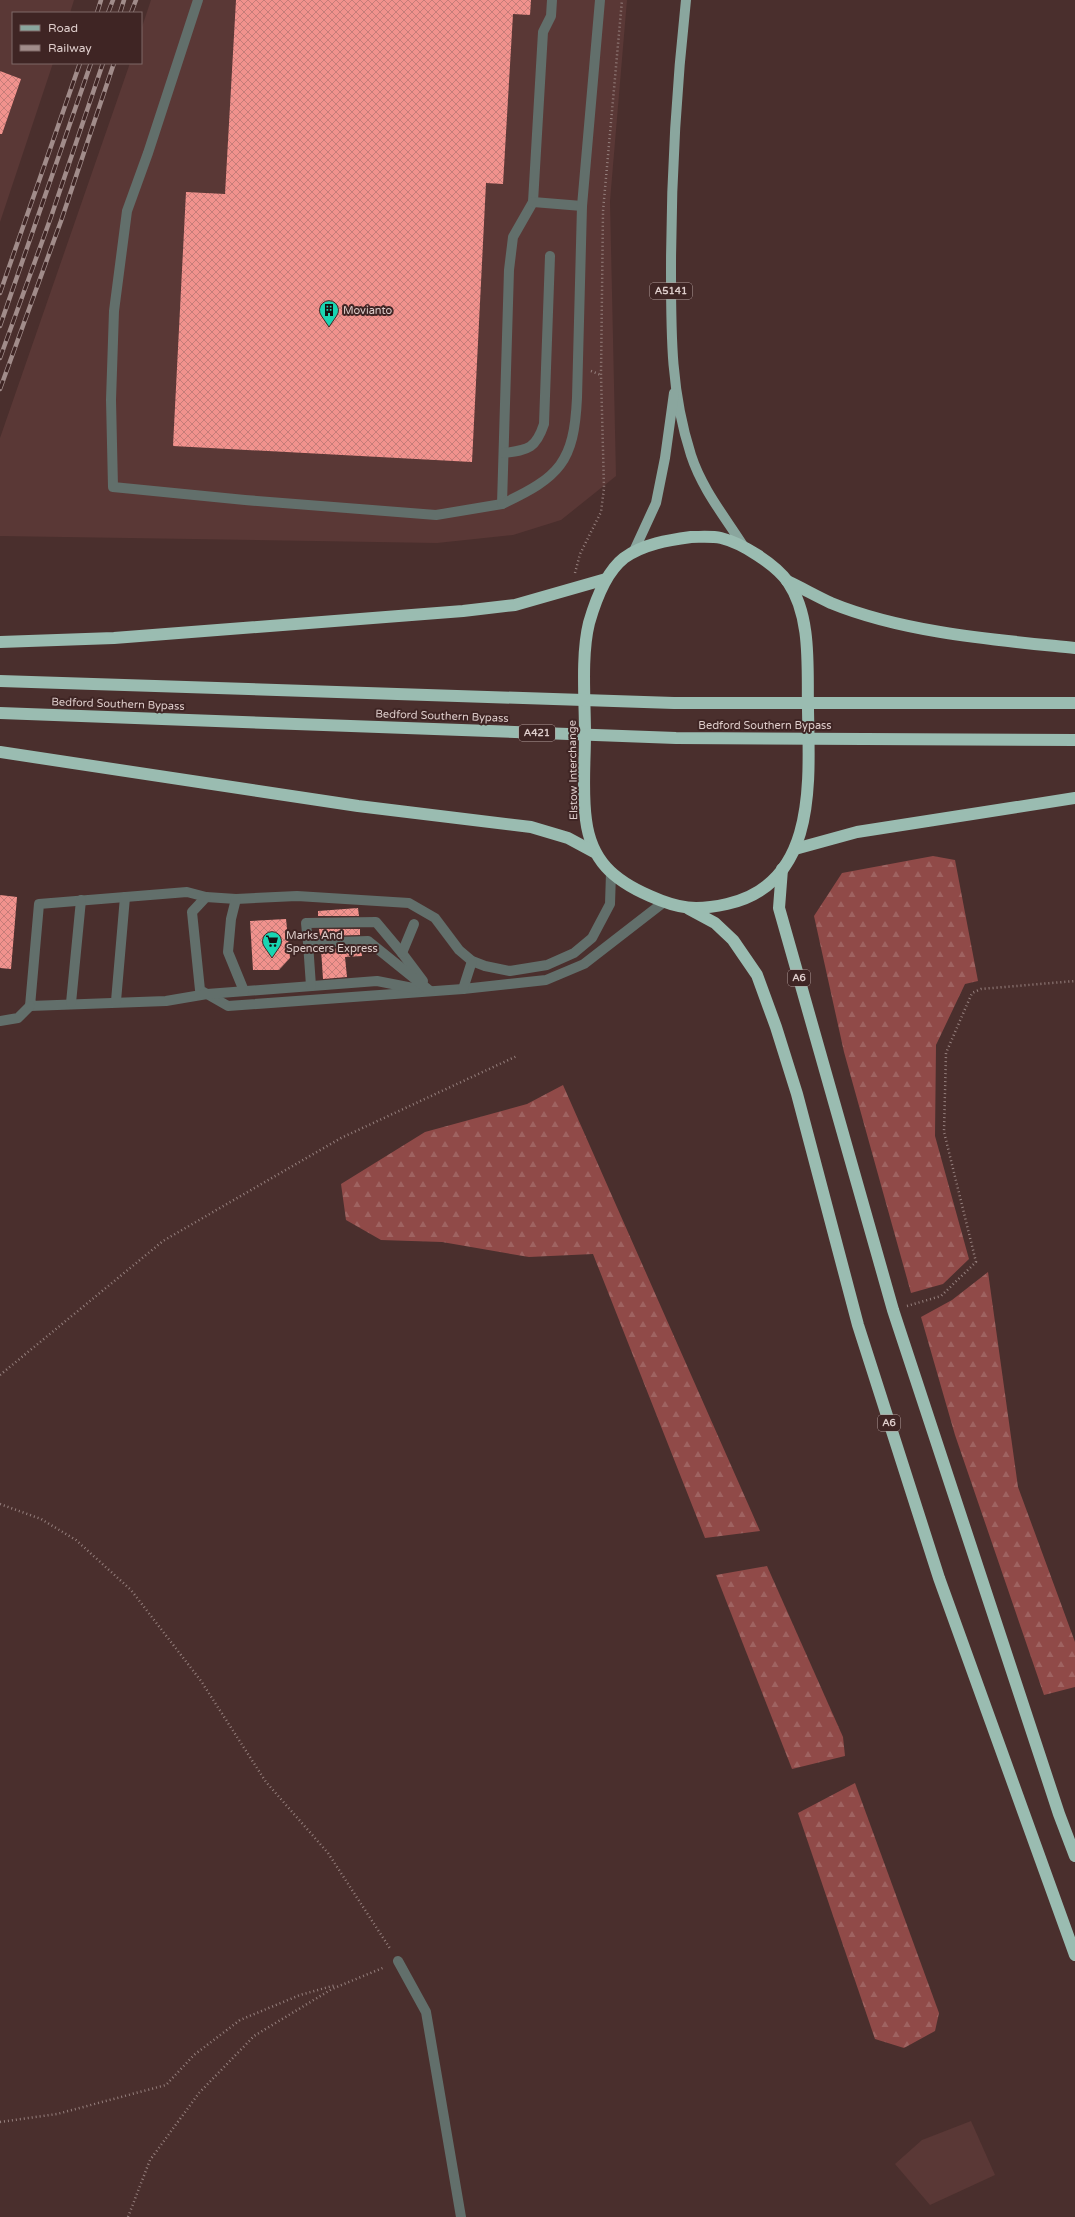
<svg xmlns="http://www.w3.org/2000/svg" width="1075" height="2217" viewBox="0 0 1075 2217" font-family="'Varela Round',sans-serif">
<defs>
<pattern id="forest-firs" width="22" height="20" patternUnits="userSpaceOnUse"><rect width="22" height="20" fill="#904a48"/><path d="M5 1l3.5 6h-7zM16 11l3.5 6h-7z" fill="#9f6361"/></pattern>
<pattern id="building-cross-hatch" width="8" height="8" patternUnits="userSpaceOnUse"><rect width="8" height="8" fill="#f1928d"/><path d="M0 0l8 8M0 8l8-8" fill="none" stroke="#c67d79"/></pattern>
</defs>
<rect width="100%" height="100%" fill="#4a2f2d"/>
<g fill="#5a3836">
<path d="M0,0H74L70,13H13V63H53L0,222Z"/>
<path d="M151,0H627L610,201L616,476L561,520L513,535L437,543L0,536V438L130,63H141V30Z"/>
<path d="M971,2121L995,2175L930,2205L895,2164L922,2140Z"/>
</g>
<g fill="url(#forest-firs)">
<path d="M933,856L955,860L978,981L965,984L936,1045L935,1136L969,1259L943,1284L911,1293L844,1052L814,916L842,873Z"/>
<path d="M563,1085L760,1531L705,1538L593,1254L529,1257L442,1242L381,1240L346,1220L341,1184L425,1132L527,1104Z"/>
<path d="M988,1272L1018,1487L1075,1642V1687L1044,1695L955,1435L921,1317L952,1300Z"/>
<path d="M767,1566L843,1737L845,1756L792,1769L716,1575Z"/>
<path d="M855,1783L939,2013L935,2031L904,2048L875,2039L798,1813Z"/>
</g>
<g fill="url(#building-cross-hatch)">
<path d="M236,0H531L530,15L513,14L503,184L486,183L472,462L173,446L186,192L225,194Z"/>
<path d="M0,71L21,79L2,134H0Z"/>
<path d="M0,895L17,897L11,969L0,968Z"/>
<path d="M358,908L359,916H318V911Z"/>
<path d="M286,919L290,958L279,970H253L250,921Z"/>
<path d="M319,929H360V935L320,936Z"/>
<path d="M361,948L362,956L345,957L347,977L323,979L321,949Z"/>
</g>
<g fill="none" stroke-linecap="round" stroke-linejoin="round">
<g stroke="#96807e" stroke-width="2.5" stroke-dasharray="1 3" stroke-linecap="butt">
<path d="M591,371L601,375"/>
<path d="M575,573L580,554L601,512L604,488L601,375L603,211L622,0"/>
<path d="M907,1306L941,1296L976,1262L944,1132L946,1053L972,993L981,989L1075,981"/>
<path d="M0,1375L163,1241L341,1138L517,1056"/>
<path d="M0,1504L41,1519L76,1540L131,1590L201,1681L266,1782L328,1853L391,1950"/>
<path d="M0,2122L57,2114L166,2085L194,2055L240,2020L300,1995L336,1985"/>
<path d="M128,2217L150,2160L199,2093L254,2036L332,1989L385,1967"/>
</g>
<g stroke="#626f6b" stroke-width="10">
<path d="M198,0L148,153L127,211L114,311L111,400L113,487L245,500L436,515L502,504L509,270L513,237L533,202L543,32L551,16L552,0"/>
<path d="M533,202L582,206"/>
<path d="M504,453C529,450 536,448 544,424L550,256"/>
<path d="M502,504C560,477 574,462 577,398L582,206L600,0"/>
<path d="M611,873L610,904L592,938L574,953L547,965L510,971L485,966L472,961L459,950L435,918L409,903L297,896L236,899L206,897L192,912L200,990L228,1006L463,989L546,980L584,964L664,902"/>
<path d="M206,897L187,892L39,904L30,1006L166,1001L207,994L377,981L418,989"/>
<path d="M236,899L231,919L228,952L244,991"/>
<path d="M308,943L306,923L376,922L402,953L423,981"/>
<path d="M402,953L414,924"/>
<path d="M311,986L308,943L368,941L430,991"/>
<path d="M463,989L472,961"/>
<path d="M116,1001L125,897"/>
<path d="M71,1003L81,900"/>
<path d="M0,1021L18,1018L30,1006"/>
<path d="M398,1961L426,2012L461,2217"/>
</g>
<g stroke="#8aa69e" stroke-width="10">
<path d="M686,0C676,91 671,181 671,272C671,336 671,393 691,455C702,489 725,517 744,547"/>
<path d="M633,553L656,503L665,458L674,393"/>
</g>
<g stroke="#9abcb1" stroke-width="12">
<path d="M691,537C701,537 712,536 721,538C742,543 775,564 788,582C812,617 807,669 808,709C809,780 818,884 727,904C696,911 679,909 650,896C613,880 591,860 586,820C582,792 585,762 585,734C585,701 581,655 589,623C595,602 606,572 624,558C643,544 669,540 691,537Z"/>
<path d="M787,581C802,588 816,596 831,603C904,633 997,640 1075,648"/>
<path d="M0,642L114,638L463,611L515,605L606,579"/>
<path d="M0,681L674,703H1075"/>
<path d="M0,713L676,738L1075,740"/>
<path d="M0,752L358,806L531,827L568,838L594,852"/>
<path d="M795,849L857,832L1075,798"/>
<path d="M782,869L779,908L893,1310L1059,1814L1075,1856"/>
<path d="M689,909L715,923L733,940L757,975L776,1027L797,1094L858,1325L939,1578L1075,1955"/>
</g>
<defs>
<g id="rail">
<path d="M97,13L101,0"/>
<path d="M108,13L113,0"/>
<path d="M120,13L124,0"/>
<path d="M131,13L136,0"/>
<path d="M0,293L80,63"/>
<path d="M0,326L91,63"/>
<path d="M0,358L51,217L103,63"/>
<path d="M0,389L61,221L114,63"/>
</g>
</defs>
<use href="#rail" stroke="#a18c8a" stroke-width="4.5"/>
<use href="#rail" stroke="#3f2524" stroke-width="3" stroke-dasharray="9" stroke-linecap="butt"/>
</g>
<defs>
<symbol id="building-pin" viewBox="-11 -11 22 30"><path d="M0 17L-7.5 6A9.5 9.5 0 1 1 7.5 6Z" fill="#19d5b2" stroke="#3f2524"/><path d="M-4-6H4V6H1V3H-1V6H-4ZM-2.5-4.3h1.7v1.8h-1.7ZM.8-4.3h1.7v1.8H.8ZM-2.5-1h1.7V.8h-1.7ZM.8-1h1.7V.8H.8Z" fill="#111"/></symbol>
<symbol id="supermarket-pin" viewBox="-11 -11 22 30"><path d="M0 17L-7.5 6A9.5 9.5 0 1 1 7.5 6Z" fill="#19d5b2" stroke="#3f2524"/><path d="M-6-5.5h2.5l.6 2H6L4.5 2H-2.5L-4.4-4H-6ZM-1.5 3.2a1.3 1.3 0 1 0 .1 0ZM3 3.2a1.3 1.3 0 1 0 .1 0Z" fill="#111"/></symbol>
</defs>
<g fill-rule="evenodd">
<use href="#building-pin" x="318" y="299" width="22" height="30"/>
<use href="#supermarket-pin" x="261" y="930" width="22" height="30"/>
</g>
<g text-anchor="middle" dominant-baseline="central" stroke-width="4" stroke-linejoin="round" paint-order="stroke">
<g fill="#3f2524" stroke="#ae9b99" stroke-width="1">
<rect x="650" y="283" width="42" height="16" rx="3"/>
<rect x="519" y="725" width="36" height="16" rx="3"/>
<rect x="788" y="970" width="22" height="16" rx="3"/>
<rect x="878" y="1415" width="22" height="16" rx="3"/>
</g>
<g font-size="10" font-weight="bold" fill="#decdcb">
<text x="671" y="291">A5141</text>
<text x="537" y="733">A421</text>
<text x="799" y="978">A6</text>
<text x="889" y="1423">A6</text>
</g>
<g font-size="11" fill="#decdcb" stroke="#3f2524" text-anchor="start">
<text x="343" y="310">Movianto</text>
<text x="286" y="935">Marks And<tspan x="286" dy="13">Spencers Express</tspan></text>
</g>
<g font-size="11" fill="#decdcb" stroke="#3f2524">
<text transform="translate(118 704) rotate(2)">Bedford Southern Bypass</text>
<text transform="translate(442 716) rotate(2)">Bedford Southern Bypass</text>
<text x="765" y="725">Bedford Southern Bypass</text>
<text transform="translate(573 770) rotate(-91)">Elstow Interchange</text>
</g>
</g>
<rect x="12" y="12" width="130" height="52" fill="#3f2524" stroke="#7f6867"/>
<rect x="20" y="25" width="20" height="6" fill="#8aa69e" stroke="#7f6867"/>
<text x="48" y="32" font-size="12" fill="#decdcb">Road</text>
<rect x="20" y="45" width="20" height="6" fill="#a18c8a" stroke="#7f6867"/>
<text x="48" y="52" font-size="12" fill="#decdcb">Railway</text>
</svg>
